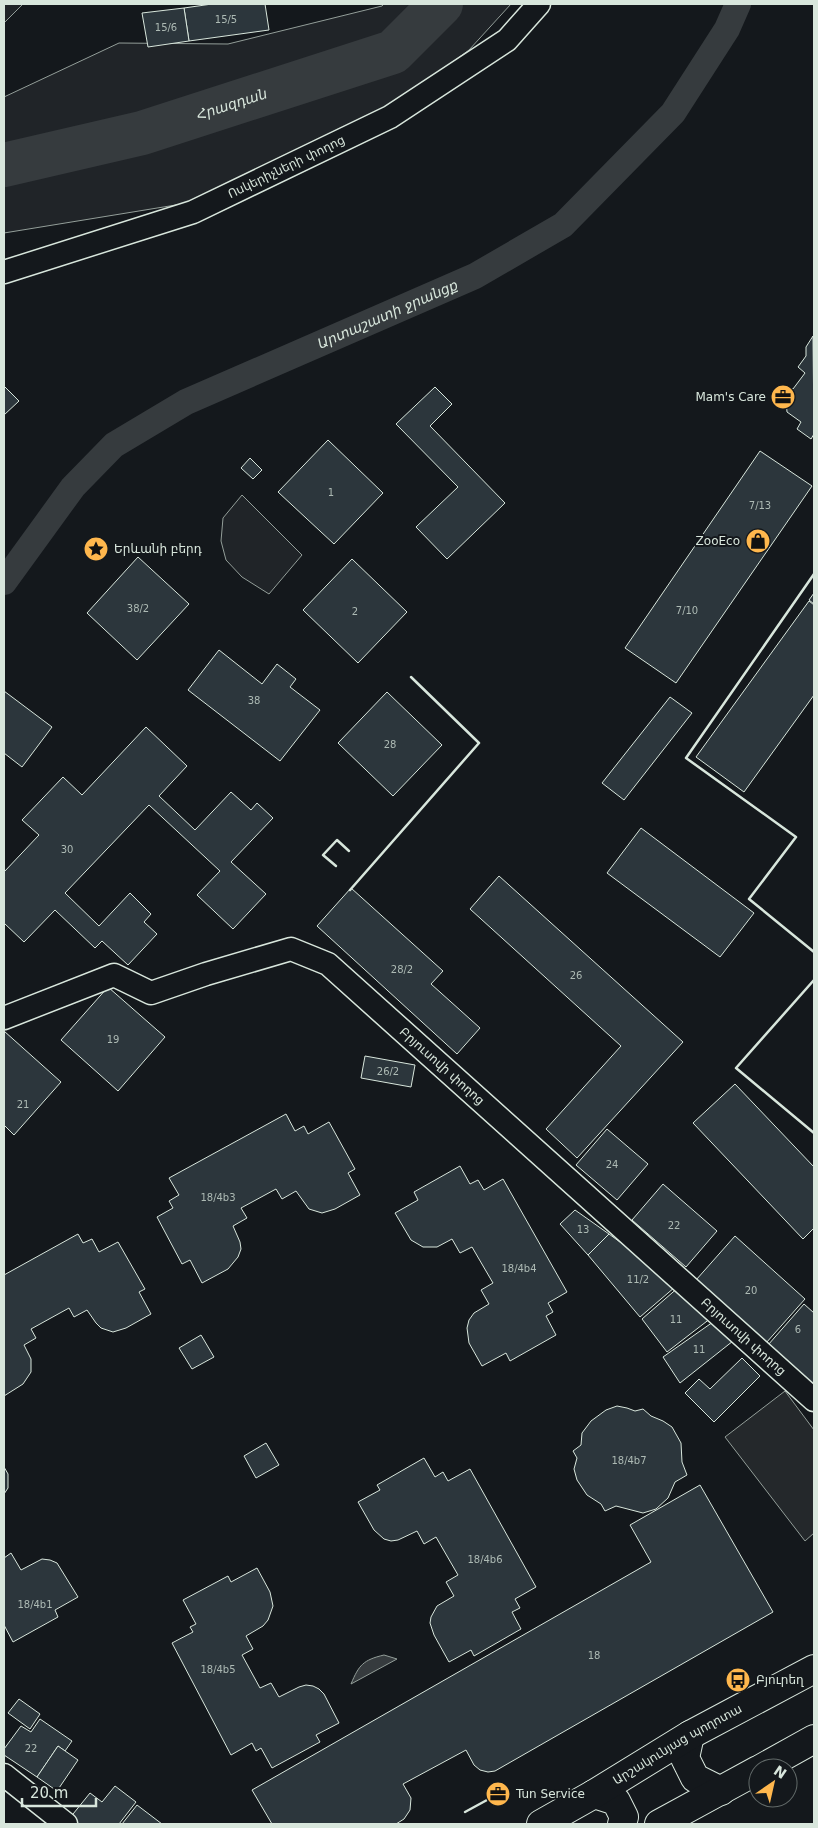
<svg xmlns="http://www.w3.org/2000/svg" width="818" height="1828" viewBox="0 0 818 1828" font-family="'DejaVu Sans','Noto Sans Armenian',sans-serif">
<rect width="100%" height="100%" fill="#14181c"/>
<g fill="#202428" stroke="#939e99">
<path d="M4,4H23L4,23Z"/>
<path d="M384,4H511L469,50L388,109L194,202L4,233V97L119,43L228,44L382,6Z"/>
<path d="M242,495L302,555L269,594L242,577L226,560L221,541L223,518Z"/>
</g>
<path fill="#24282b" stroke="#939e99" d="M785,1391L814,1430V1533L805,1541L725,1437Z"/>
<path fill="#363b3e" stroke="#939e99" d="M384,1655L397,1659L351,1684C359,1665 363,1660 384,1655Z"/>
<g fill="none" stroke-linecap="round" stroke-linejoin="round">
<path stroke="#363b3e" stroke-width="26" id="s1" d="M4,582L73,487L114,445L186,402L475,276L563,225L673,113L727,29L738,4"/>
<path stroke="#363b3e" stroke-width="44" id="s2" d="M4,165L142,133L393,52L441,4"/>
</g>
<g fill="#2c363c" stroke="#d8e6dc">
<path d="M212,4H265L269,30L189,41L184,8Z"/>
<path d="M184,8L189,41L148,47L142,13Z"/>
<path d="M813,336L814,434L811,439L797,429L801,422L787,412L786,401L780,397L787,388L793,389L805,373L798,367L806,356V347Z"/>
<path d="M4,386L19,401L4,415Z"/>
<path d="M435,387L452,404L430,426L505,503L447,559L416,527L458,487L396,424Z"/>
<path d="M328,440L383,493L334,544L278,492Z"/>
<path d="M760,451L812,486L676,683L625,648Z"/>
<path d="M250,458L262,470L253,479L241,468Z"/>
<path d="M138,557L189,604L137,660L87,613Z"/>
<path d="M352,559L407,612L358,663L303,610Z"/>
<path d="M814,593V604L809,600Z"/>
<path d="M809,601L814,605V695L744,792L696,757Z"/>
<path d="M219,650L262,684L277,664L296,679L290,687L320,710L280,761L188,690Z"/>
<path d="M4,691L52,727L22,767L4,753Z"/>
<path d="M387,692L442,745L393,796L338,743Z"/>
<path d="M670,697L692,713L624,800L602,783Z"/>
<path d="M146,727L187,766L159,796L195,830L231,792L251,810L257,803L273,818L231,862L266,894L233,929L197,895L220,871L149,805L65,893L99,926L130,893L151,914L144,922L157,934L128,965L102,941L95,948L55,910L24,942L4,923V872L39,835L22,820L63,777L82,795Z"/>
<path d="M641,828L754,913L720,957L607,873Z"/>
<path d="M499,876L683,1042L577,1158L546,1129L621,1046L470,909Z"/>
<path d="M351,888L443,971L431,984L480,1028L457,1054L317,926Z"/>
<path d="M108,987L165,1037L118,1091L61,1040Z"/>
<path d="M4,1031L61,1082L14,1135L4,1125Z"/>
<path d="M365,1056L415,1065L411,1087L361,1078Z"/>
<path d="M735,1084L814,1167V1228L803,1239L693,1123Z"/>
<path d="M286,1114L295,1131L304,1126L308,1134L329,1122L355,1169L348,1173L360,1195L335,1209L322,1213L309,1209L296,1191L282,1199L276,1189L241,1208L247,1218L233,1226L240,1242L241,1249L238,1257L228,1269L202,1283L190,1260L182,1264L157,1217L173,1208L169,1201L179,1195L169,1178Z"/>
<path d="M607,1129L648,1164L617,1200L576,1165Z"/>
<path d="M460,1166L470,1184L478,1180L484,1190L503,1179L567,1292L548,1303L553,1312L546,1316L556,1335L510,1361L506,1353L482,1366L469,1343L467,1328L469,1320L474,1313L489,1304L481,1290L493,1283L472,1247L460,1253L452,1239L437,1247H423L411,1240L395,1213L418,1200L414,1192Z"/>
<path d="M663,1184L717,1231L686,1267L632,1220Z"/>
<path d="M575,1210L609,1234L588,1255L560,1224Z"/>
<path d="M78,1234L83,1243L92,1239L99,1252L118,1242L145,1289L139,1292L151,1314L126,1328L113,1332L101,1328L96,1323L87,1310L74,1317L69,1308L31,1329L36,1338L24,1345L31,1359V1372L23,1384L4,1396V1275Z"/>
<path d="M609,1234L661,1272L675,1287L640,1317L588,1255Z"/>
<path d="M735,1236L805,1299L766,1343L696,1280Z"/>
<path d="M680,1286L711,1318L667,1352L642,1319Z"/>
<path d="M804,1304L814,1313V1385L768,1345Z"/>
<path d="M713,1322L733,1341L680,1383L663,1357Z"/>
<path d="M201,1335L214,1357L192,1369L179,1348Z"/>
<path d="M742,1358L760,1376L714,1422L685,1393L699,1379L710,1389Z"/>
<path d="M617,1406L627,1408L635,1411L643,1409L651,1416L663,1421L672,1427L681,1443L682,1462L687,1475L675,1482L668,1498L656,1509L643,1513L616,1506L605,1511L601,1504L587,1495L577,1480L574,1469L577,1458L573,1451L581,1445L582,1433L591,1421L606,1410Z"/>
<path d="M266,1443L279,1465L256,1478L244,1456Z"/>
<path d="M424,1458L435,1477L443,1472L448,1481L470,1469L536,1587L515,1599L520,1608L512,1612L521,1629L474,1656L471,1650L449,1662L434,1635L430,1623L431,1617L437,1606L454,1596L446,1582L458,1575L436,1537L424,1544L417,1531L398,1540L391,1541L384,1539L374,1530L358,1502L380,1490L377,1485Z"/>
<path d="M4,1467L8,1474V1488L4,1494Z"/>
<path d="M700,1485L773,1612L495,1771L488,1772L480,1770L474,1765L466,1750L403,1784L411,1798L410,1810L404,1819L396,1824H272L252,1790L651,1562L630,1525Z"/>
<path d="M11,1553L21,1570L42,1559L50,1560L57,1563L78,1597L55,1610L58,1617L13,1642L4,1625V1558Z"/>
<path d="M257,1568L270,1592L273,1606L268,1620L263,1626L246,1636L253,1649L242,1655L260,1688L271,1683L279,1697L299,1687L306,1685L313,1686L319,1689L324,1694L339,1723L316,1735L320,1742L272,1768L261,1748L256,1751L252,1743L231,1755L172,1643L193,1632L190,1627L196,1624L183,1600L228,1576L231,1582Z"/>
<path d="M19,1699L40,1714L30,1729L8,1713Z"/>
<path d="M40,1719L72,1741L65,1751L58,1746L37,1777L4,1755V1749L21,1726L31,1732Z"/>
<path d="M58,1746L78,1760L57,1791L37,1777Z"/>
<path d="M115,1786L136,1802L119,1824H76L69,1819L90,1793L102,1802Z"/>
<path d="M137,1805L162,1824H122Z"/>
</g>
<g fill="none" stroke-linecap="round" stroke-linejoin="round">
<defs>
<g id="street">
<path id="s3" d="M4,272L193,212L390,117L507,40L539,4"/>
<path id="s4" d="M4,1018L114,975L151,993L206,974L291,949L328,964L814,1400"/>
<path d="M4,1775L66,1824"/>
</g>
<g id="primary">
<path d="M690,1735L685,1758L695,1778L721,1791"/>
<path d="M762,1768L814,1739"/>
<path d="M594,1794L616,1801L624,1817L622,1824"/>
<path id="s5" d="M541,1824L594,1794L690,1735L814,1669"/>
<path d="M659,1824L758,1770"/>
</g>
</defs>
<use href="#street" stroke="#d8e6dc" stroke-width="25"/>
<use href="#primary" stroke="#d8e6dc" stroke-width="30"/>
<use href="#street" stroke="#14181c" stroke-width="22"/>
<use href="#primary" stroke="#14181c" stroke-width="28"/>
<g stroke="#d8e6dc" stroke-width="2.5">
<path d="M814,574L686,758L796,837L749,899L814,952"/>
<path d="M336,866L323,855L337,840L349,851"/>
<path d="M350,890L479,743L411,677"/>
<path d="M814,980L736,1068L814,1133"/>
<path d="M465,1812L498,1794"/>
</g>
</g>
<defs>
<symbol id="office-disc" viewBox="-11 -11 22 22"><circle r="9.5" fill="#ffb74d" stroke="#14181c"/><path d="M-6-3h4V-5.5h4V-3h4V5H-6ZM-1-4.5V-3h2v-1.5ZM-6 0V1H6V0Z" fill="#111"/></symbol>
<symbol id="shop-disc" viewBox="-11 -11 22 22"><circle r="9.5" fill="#ffb74d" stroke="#14181c"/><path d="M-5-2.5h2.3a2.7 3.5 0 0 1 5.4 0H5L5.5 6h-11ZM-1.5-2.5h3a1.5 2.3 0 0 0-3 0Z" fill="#111"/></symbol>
<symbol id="sight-disc" viewBox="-11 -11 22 22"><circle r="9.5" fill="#ffb74d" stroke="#14181c"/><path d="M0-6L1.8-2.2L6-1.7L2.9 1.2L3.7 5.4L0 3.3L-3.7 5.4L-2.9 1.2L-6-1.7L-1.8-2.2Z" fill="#111"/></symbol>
<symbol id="bus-disc" viewBox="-11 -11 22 22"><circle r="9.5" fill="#ffb74d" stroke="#14181c"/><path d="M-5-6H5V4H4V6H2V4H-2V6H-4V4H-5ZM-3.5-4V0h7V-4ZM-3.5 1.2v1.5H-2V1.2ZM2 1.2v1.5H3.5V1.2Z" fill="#111"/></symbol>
</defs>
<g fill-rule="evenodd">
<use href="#office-disc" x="769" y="383" width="28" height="28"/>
<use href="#shop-disc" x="744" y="527" width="28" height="28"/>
<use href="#sight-disc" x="82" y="535" width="28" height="28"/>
<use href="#bus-disc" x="724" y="1666" width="28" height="28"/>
<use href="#office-disc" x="484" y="1780" width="28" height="28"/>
</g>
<g text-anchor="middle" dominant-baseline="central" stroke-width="4" stroke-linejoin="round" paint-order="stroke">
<g font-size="10" fill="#adbab4">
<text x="226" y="19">15/5</text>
<text x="166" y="27">15/6</text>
<text x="331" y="492">1</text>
<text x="760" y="505">7/13</text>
<text x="138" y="608">38/2</text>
<text x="687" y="610">7/10</text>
<text x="355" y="611">2</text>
<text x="254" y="700">38</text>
<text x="390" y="744">28</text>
<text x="67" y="849">30</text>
<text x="402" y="969">28/2</text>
<text x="576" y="975">26</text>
<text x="113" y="1039">19</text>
<text x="388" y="1071">26/2</text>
<text x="23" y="1104">21</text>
<text x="612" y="1164">24</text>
<text x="218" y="1197">18/4b3</text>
<text x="674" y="1225">22</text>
<text x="583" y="1229">13</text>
<text x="519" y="1268">18/4b4</text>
<text x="638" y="1279">11/2</text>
<text x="751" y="1290">20</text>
<text x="676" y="1319">11</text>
<text x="798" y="1329">6</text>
<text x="699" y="1349">11</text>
<text x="629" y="1460">18/4b7</text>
<text x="485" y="1559">18/4b6</text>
<text x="35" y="1604">18/4b1</text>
<text x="594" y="1655">18</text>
<text x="218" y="1669">18/4b5</text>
<text x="31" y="1748">22</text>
</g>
<g font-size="12" fill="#d8e6dc" stroke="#14181c">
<text stroke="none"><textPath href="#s3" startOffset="302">Ոսկերիչների փողոց</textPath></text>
<text stroke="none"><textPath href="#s4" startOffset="499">Բրյուսովի փողոց</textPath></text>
<text stroke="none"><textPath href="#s4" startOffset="904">Բրյուսովի փողոց</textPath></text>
<text stroke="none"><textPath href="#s5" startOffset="158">Արշակունյաց պողոտա</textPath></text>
</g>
<g font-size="12" fill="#d8e6dc" stroke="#14181c" text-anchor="start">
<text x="766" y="397" text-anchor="end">Mam's Care</text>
<text x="740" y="541" text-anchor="end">ZooEco</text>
<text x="114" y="549">Երևանի բերդ</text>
<text x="756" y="1680">Բյուրեղ</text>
<text x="516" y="1794">Tun Service</text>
</g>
<g font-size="14" font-style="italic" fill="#d8e6dc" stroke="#14181c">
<text stroke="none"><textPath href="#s2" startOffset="236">Հրազդան</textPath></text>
<text stroke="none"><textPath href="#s1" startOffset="480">Արտաշատի ջրանցք</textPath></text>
</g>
</g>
<rect width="818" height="1828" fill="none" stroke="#d8e6dc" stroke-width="10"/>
<g transform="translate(773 1783) rotate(34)"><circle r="24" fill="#14181c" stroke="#626a69"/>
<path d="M0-4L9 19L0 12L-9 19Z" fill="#ffb74d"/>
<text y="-8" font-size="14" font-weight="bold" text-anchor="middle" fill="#d8e6dc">N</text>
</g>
<path d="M22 1798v8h74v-8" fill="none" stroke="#d8e6dc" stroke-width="2.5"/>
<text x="30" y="1798" font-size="15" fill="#d8e6dc" stroke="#14181c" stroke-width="4" paint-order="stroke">20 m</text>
</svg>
